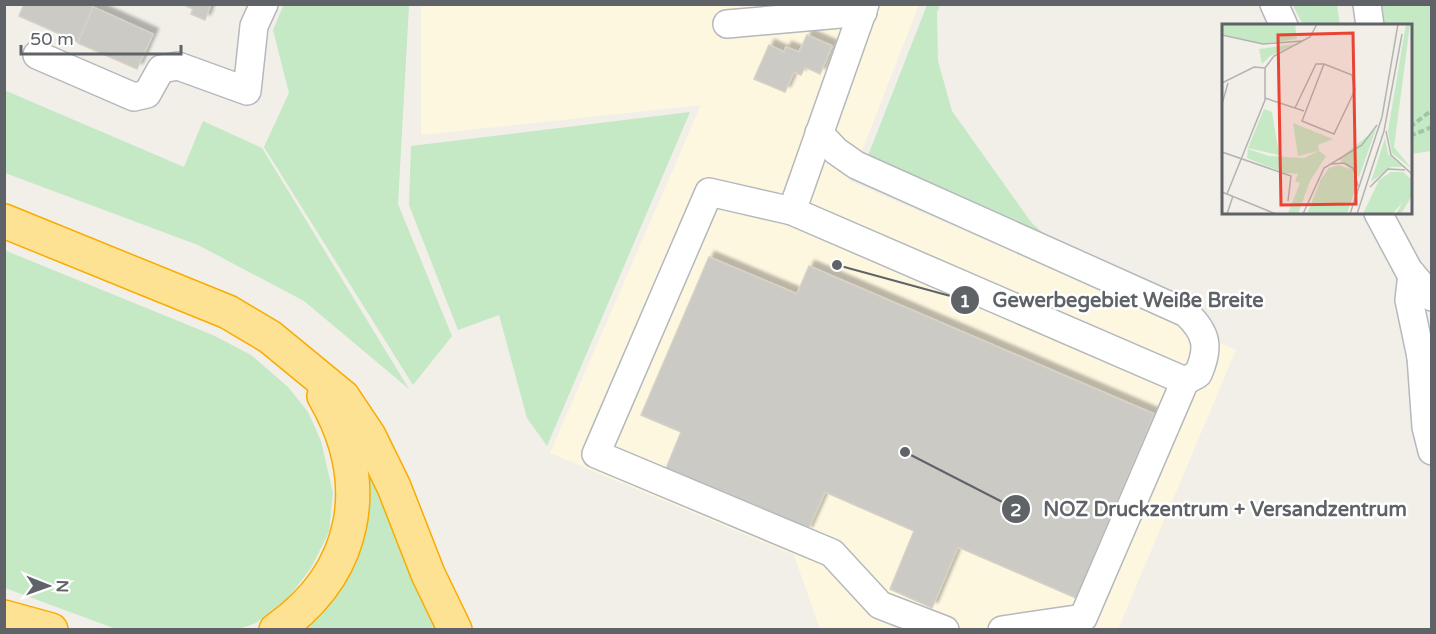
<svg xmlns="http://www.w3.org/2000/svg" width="1436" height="634" viewBox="0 0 1436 634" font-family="'Varela Round',sans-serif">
<defs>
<filter id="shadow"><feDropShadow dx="5.5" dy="-5.5" stdDeviation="1.5" flood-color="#0004"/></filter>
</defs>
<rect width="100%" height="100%" fill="#f1efe8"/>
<path fill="#fef7e0" d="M421,5H919L850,181L1236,350L1118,629H820L794,555L550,453L701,105L421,135Z"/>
<g fill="#c5e8c5">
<path d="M284,4L409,5L398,204L452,336L413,385L264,147L289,93L273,30Z"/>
<path d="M927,5H940L937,13L938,61L952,111L1031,222L1088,275L860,176Z"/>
<path d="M1293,5H1337L1340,25H1303Z"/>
<path d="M1374,5H1431V151L1411,154L1410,26L1377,25Z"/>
<path d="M4,90L184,167L203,121L262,148L409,389L304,301L198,245L5,173Z"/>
<path d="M690,112L547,446L527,418L499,315L458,330L409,205L411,146Z"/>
<path d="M4,250L215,336L251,355L288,387L308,412L321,441L333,493L329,532L311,568L288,598L256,623L236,630L116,629L5,588Z"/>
<path d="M342,410L444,629L294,630L340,581Z"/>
</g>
<g fill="#cccac5" stroke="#d6d1c6" stroke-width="1.5" filter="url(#shadow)">
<path d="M24,4H87L93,7L78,42L19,16Z"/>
<path d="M182,4H211L205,20L191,14L193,9Z"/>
<path d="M93,7L153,34L137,69L78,43Z"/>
<path d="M807,35L832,46L820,74L805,67L801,75L794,72L785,92L754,79L769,45L784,52L786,47L799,52Z"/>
<path d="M709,257L797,294L809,266L1154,414L1076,598L958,547L932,608L890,589L914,531L825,492L807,532L665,471L681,432L641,415Z"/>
</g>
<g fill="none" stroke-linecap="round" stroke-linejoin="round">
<defs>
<g id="minor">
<path d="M1274,4L1284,26"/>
<path d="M1367,4L1370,26"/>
<path d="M727,24L863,12"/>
<path d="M37,55L134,97L147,94L161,69L178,66L247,91L254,26L264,4"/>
<path d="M819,133L836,151L856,165L1186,313C1207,333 1210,347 1198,374L1185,381"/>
<path d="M792,211L865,4"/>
<path d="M1378,213L1409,271L1432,297"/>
<path d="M1412,274L1409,300L1421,357L1432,351"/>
<path d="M1421,357L1426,427L1432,451"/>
<path d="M945,630L880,605L832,553L596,454L709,192L792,211L1185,381L1083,618L1002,630"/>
</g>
<g id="highway">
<path d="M4,221L228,312L270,337L343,397L369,436L394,487L428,574L455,630"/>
<path d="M4,617L51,630"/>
<path d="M276,630C359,572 374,482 324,396"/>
</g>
</defs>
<use href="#minor" stroke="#b5b8bc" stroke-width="30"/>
<use href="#highway" stroke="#f9ab00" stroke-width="36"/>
<g stroke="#9cc7a9" stroke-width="4" stroke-dasharray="6 3" stroke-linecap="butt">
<path d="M1410,127L1432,110"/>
<path d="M1410,136L1432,127"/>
</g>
<use href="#minor" stroke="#fff" stroke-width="27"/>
<use href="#highway" stroke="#fde293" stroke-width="33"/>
</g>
<g transform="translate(1222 24)">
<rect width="190" height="190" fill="#f1efe8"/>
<path d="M0,0H73L75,15L40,20L0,10ZM184,0H188L172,123L190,145L170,129L166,107ZM73,20L48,32L40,40L37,25ZM42,85L50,88L57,131L26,124ZM71,99L111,115L96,121L97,127L76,132ZM154,105L137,153L117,135ZM163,114L166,130L181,143H169L149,158ZM26,125L47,132L82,134L97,127L104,132L88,157L76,190L66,189L78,159L73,157L76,150L62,149L25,134ZM117,141L130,146L135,159L125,190H85L99,155L107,144ZM169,148H181L190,156L189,173L179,190H174L181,178L170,190H141L157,156Z" fill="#c5e8c5"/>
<path fill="none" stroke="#b3b3b1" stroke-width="1.5" d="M0,11L41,20L80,17M102,40L130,51L133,66L112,110L80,97ZM43,44L52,32L88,13L95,0M0,59L32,43L43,44M43,74L82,87M0,80L6,59M73,84L94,40H102M164,107L169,131L191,151M0,128L69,152L66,177M109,140L122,139L131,144L136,162M148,163L166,145L183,146M0,168L54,190M5,170L43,76V44M5,190L11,172M81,190L102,144L140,121L155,101M128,190L160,93L176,0M135,190L162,107L180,10"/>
<path fill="#ea4335" fill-opacity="0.15" stroke="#ea4335" stroke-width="3" d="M131,9L134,180L59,181L56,11Z"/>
<rect width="190" height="190" fill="none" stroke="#5f6368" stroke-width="3"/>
</g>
<path fill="none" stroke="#5f6368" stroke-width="2" d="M837 265L965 300M905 452L1016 509"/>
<g fill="#5f6368" stroke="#fff" stroke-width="2">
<circle cx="837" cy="265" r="6"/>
<circle cx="905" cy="452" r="6"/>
<circle cx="965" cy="300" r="15"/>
<circle cx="1016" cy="509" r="15"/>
</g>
<g font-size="18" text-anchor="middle" font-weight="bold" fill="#fff">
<text x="965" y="307">1</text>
<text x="1016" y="516">2</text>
</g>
<g font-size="20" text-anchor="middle" font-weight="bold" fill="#5f6368" stroke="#fff" stroke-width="5" stroke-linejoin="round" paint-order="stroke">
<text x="1128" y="307">Gewerbegebiet Weiße Breite</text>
<text x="1225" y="516">NOZ Druckzentrum + Versandzentrum</text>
</g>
<rect width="1436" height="634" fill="none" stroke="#5f6368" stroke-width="12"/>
<g transform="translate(48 586) rotate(91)" stroke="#ffffff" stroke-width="4.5" paint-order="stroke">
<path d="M0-4.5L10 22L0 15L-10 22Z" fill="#5f6368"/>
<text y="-9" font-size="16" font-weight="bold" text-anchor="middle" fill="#5f6368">N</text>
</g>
<path d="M21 45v9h160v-9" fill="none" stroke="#5f6368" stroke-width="3"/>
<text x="30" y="45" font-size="18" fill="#5f6368" stroke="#ffffff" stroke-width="4.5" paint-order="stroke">50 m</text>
</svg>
